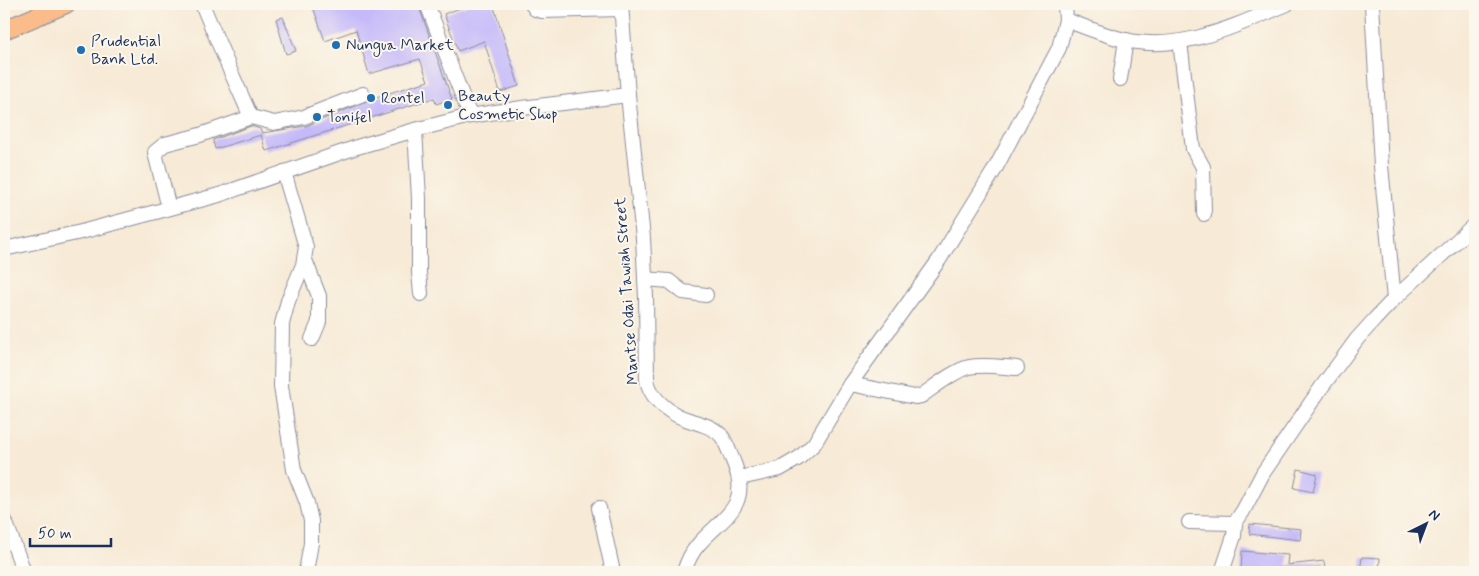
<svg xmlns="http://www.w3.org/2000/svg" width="1479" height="576" viewBox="0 0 1479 576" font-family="Mynerve,sans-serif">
<rect width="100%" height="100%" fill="#fbf7ec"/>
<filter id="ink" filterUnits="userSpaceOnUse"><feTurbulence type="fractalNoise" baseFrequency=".02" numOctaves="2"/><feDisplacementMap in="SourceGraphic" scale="10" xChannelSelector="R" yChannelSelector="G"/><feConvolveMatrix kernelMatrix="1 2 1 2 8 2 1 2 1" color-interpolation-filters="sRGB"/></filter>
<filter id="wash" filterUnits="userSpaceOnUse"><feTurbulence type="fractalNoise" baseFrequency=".0096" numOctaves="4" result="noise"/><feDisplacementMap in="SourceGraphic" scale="20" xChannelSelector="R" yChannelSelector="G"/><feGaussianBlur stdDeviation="1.12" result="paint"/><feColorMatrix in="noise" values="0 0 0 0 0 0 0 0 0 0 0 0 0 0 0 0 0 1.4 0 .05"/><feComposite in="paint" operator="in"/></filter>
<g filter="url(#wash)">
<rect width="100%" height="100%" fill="#f7ead6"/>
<g id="blocks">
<g fill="#c5b9f9">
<path d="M312,4H418L452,99L436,104L434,98L266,151L261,135L215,149L213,140L251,126L260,129L262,133L306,126L366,102L370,99L428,81L420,59L369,74L356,30L325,41Z"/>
<path d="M471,4H493L519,86L500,92L484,41L458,51L444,14Z"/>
<path d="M283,17L296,51L286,54L276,19Z"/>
<path d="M1298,469L1317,474L1313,492L1294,488Z"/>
<path d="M1250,524L1301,529L1300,540L1249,534Z"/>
<path d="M1242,551L1288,555L1287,565L1324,561L1325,572H1241Z"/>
<path d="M1362,557L1380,558L1379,572H1360Z"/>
</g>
</g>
</g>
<g filter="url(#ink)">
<use href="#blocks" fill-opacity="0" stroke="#898c9a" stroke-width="1"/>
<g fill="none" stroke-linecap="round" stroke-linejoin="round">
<defs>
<g id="minor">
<path d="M202,4L230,70L251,117"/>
<path d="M427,4L470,116"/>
<path d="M532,4L535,9L542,11L621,9"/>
<path d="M621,4L628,95L643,238L646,297L647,380C648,384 649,388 651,391C657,403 673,415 686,419C699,424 715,426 723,438C728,447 731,456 735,466C751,508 721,518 698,545C691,553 687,562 684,572"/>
<path d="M1372,4L1381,166L1394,299"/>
<path d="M1066,20C1082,26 1099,33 1117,38C1176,55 1233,27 1287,4"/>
<path d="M1180,42L1193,149L1203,167L1204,214"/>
<path d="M1120,79L1126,40"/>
<path d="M415,130L419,198V273L421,294"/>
<path d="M284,172L306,247L303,265L288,301L282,324L281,386L294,470L307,503L311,521V543L306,572"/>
<path d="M169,208L156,157L155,152L165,144L200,135L251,117L274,123L304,117L363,94"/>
<path d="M4,249L81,232L219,195L357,147L415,130L470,116L522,108L628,95"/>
<path d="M305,260L319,296V322L312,339"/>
<path d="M645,279L669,281L683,292L706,295"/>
<path d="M850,384L915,397L921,396C933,388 955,370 969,367C984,364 1001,367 1017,368"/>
<path d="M740,478L780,469L799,458L814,444L850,384L939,260L995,169L1059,48L1066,20L1065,4"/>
<path d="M599,508L613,572"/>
<path d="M4,518L24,572"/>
<path d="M1189,522L1235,523"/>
<path d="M1222,572L1234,536L1235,523L1243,511L1263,473L1321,388L1357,339L1375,319L1394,299L1475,224"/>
</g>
<path id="major" d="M4,30L66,4"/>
</defs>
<use href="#minor" stroke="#898c9a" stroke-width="16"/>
<use href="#major" stroke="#898c9a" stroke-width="20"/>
<use href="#minor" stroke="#fff" stroke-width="14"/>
<use href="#major" stroke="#f9bc8a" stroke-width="18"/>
</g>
</g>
<g fill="#1f6fb2" stroke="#fbf7ec" stroke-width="2">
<circle cx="336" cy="45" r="5"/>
<circle cx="81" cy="50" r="5"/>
<circle cx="371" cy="98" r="5"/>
<circle cx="448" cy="105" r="5"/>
<circle cx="317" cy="117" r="5"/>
</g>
<g text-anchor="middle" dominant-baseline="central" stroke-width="4" stroke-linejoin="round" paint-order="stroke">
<g font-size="16" fill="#1b2f5e" stroke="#fbf7ec" text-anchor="start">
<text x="91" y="41">Prudential<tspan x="91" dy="18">Bank Ltd.</tspan></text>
<text x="346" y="45">Nungua Market</text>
<text x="458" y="96">Beauty<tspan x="458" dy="18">Cosmetic Shop</tspan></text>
<text x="381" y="98">Rontel</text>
<text x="327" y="117">Tonifel</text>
</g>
<g font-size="16" fill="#1b2f5e" stroke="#fbf7ec">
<text transform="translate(627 291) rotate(-94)">Mantse Odai Tawiah Street</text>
</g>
</g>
<rect width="1479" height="576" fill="none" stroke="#fbf7ec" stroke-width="20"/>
<g transform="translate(1426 524) rotate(42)" stroke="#fbf7ec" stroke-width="4" paint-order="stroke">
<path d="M0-4L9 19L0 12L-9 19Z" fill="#1b2f5e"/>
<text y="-8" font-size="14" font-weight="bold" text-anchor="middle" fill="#1b2f5e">N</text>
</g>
<path d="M30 538v8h81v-8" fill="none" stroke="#1b2f5e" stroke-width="2.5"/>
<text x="38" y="538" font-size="15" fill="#1b2f5e" stroke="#fbf7ec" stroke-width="4" paint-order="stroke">50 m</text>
</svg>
